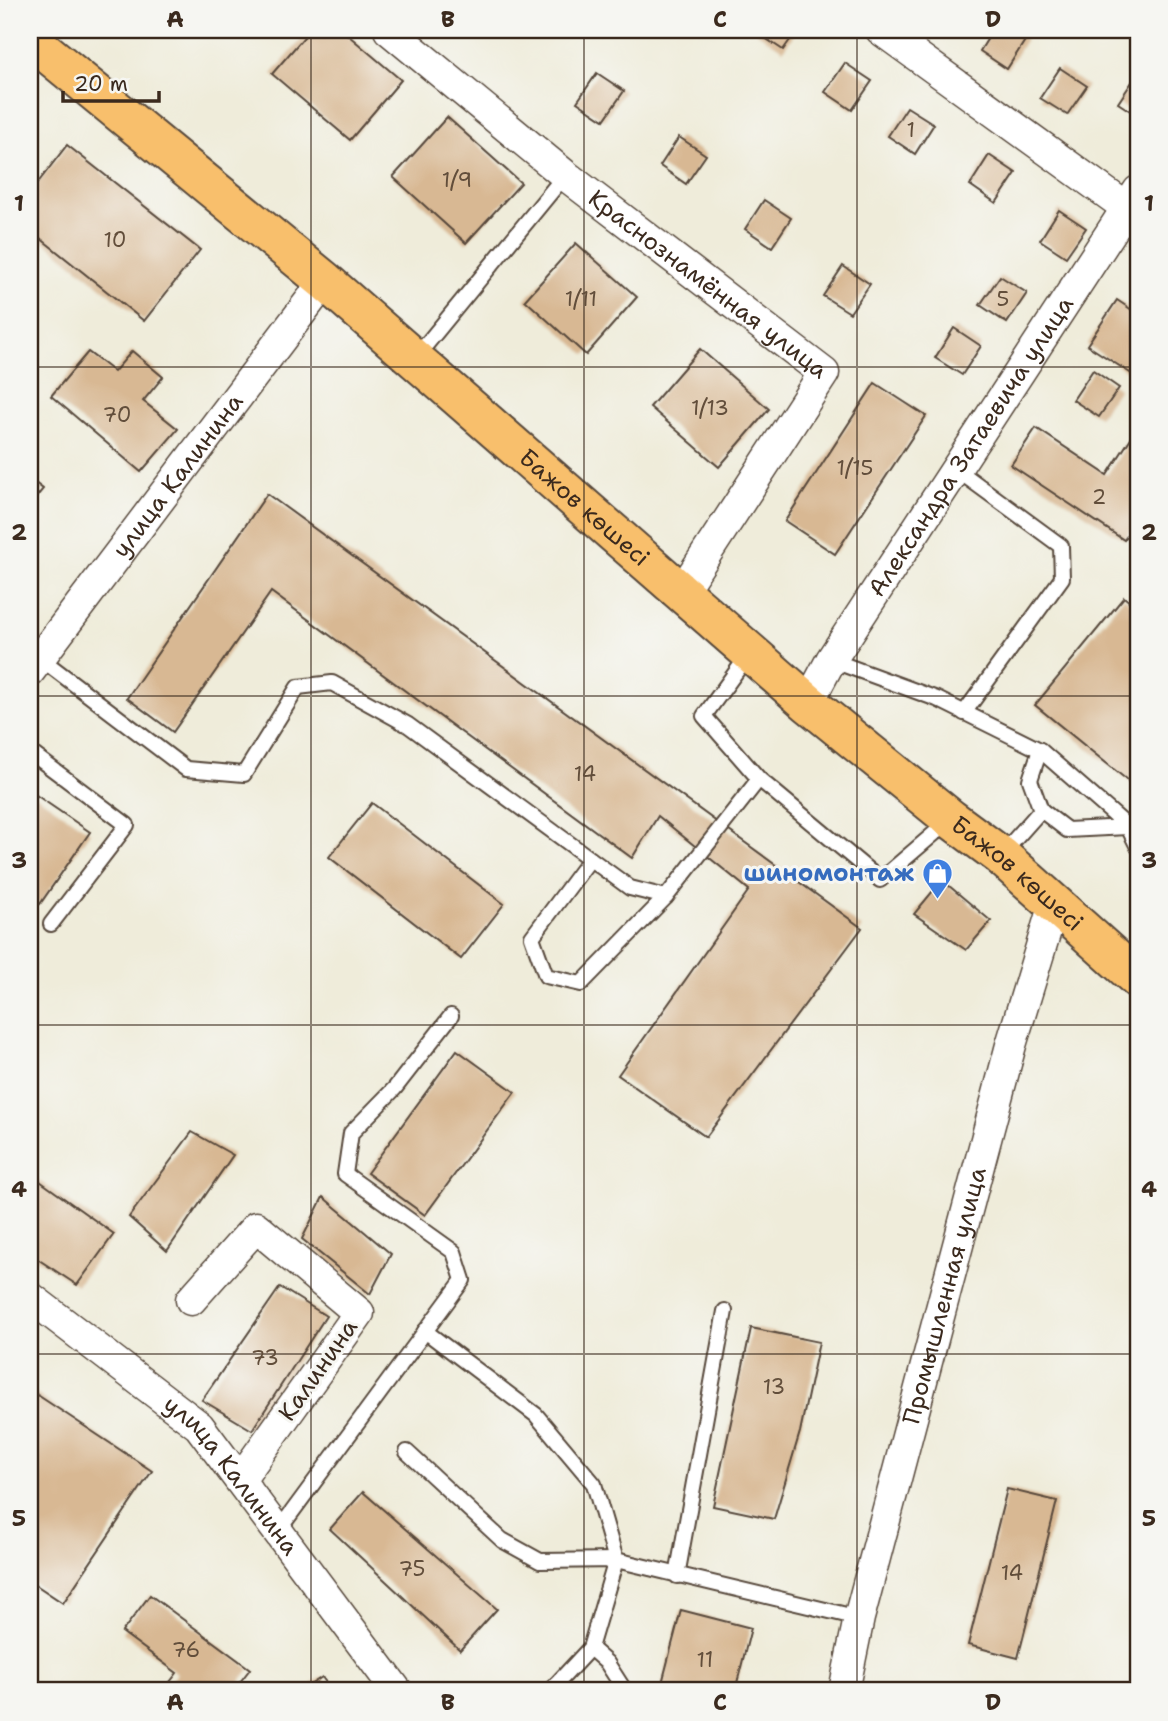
<svg xmlns="http://www.w3.org/2000/svg" width="1168" height="1721" viewBox="0 0 1168 1721" font-family="'Shantell Sans',sans-serif">
<rect width="100%" height="100%" fill="#f6f6f2"/>
<filter id="ink" filterUnits="userSpaceOnUse"><feTurbulence type="fractalNoise" baseFrequency=".0143" numOctaves="2"/><feDisplacementMap in="SourceGraphic" scale="14" xChannelSelector="R" yChannelSelector="G"/><feConvolveMatrix kernelMatrix="1 2 1 2 8 2 1 2 1" color-interpolation-filters="sRGB"/></filter>
<filter id="wash" filterUnits="userSpaceOnUse"><feTurbulence type="fractalNoise" baseFrequency=".00686" numOctaves="4" result="noise"/><feDisplacementMap in="SourceGraphic" scale="28" xChannelSelector="R" yChannelSelector="G"/><feGaussianBlur stdDeviation="1.57" result="paint"/><feColorMatrix in="noise" values="0 0 0 0 0 0 0 0 0 0 0 0 0 0 0 0 0 1.4 0 .05"/><feComposite in="paint" operator="in"/></filter>
<g filter="url(#wash)">
<rect width="100%" height="100%" fill="#efecda"/>
<g id="blocks">
<g fill="#d8b893">
<path d="M216,30H230L224,37Z"/>
<path d="M310,30H342L401,80L350,140L272,74Z"/>
<path d="M758,30H797L783,50L756,32Z"/>
<path d="M993,30H1012L1026,39L1007,69L980,51Z"/>
<path d="M845,63L872,81L852,110L825,92Z"/>
<path d="M1060,68L1087,86L1067,115L1040,98Z"/>
<path d="M597,73L624,91L604,120L577,102Z"/>
<path d="M1138,73V116L1118,103Z"/>
<path d="M907,107L934,124L915,154L888,136Z"/>
<path d="M447,117L521,183L466,243L393,177Z"/>
<path d="M679,137L706,155L686,184L660,166Z"/>
<path d="M67,145L200,250L144,321L30,230V193Z"/>
<path d="M989,155L1016,173L996,203L970,185Z"/>
<path d="M764,200L791,218L772,247L745,229Z"/>
<path d="M1059,210L1086,228L1066,257L1040,240Z"/>
<path d="M576,243L637,297L586,355L525,300Z"/>
<path d="M843,266L870,284L850,313L823,296Z"/>
<path d="M1000,276L1027,293L1007,323L980,305Z"/>
<path d="M1117,300L1138,314V378L1087,345Z"/>
<path d="M954,328L981,346L962,375L935,358Z"/>
<path d="M700,349L769,409L719,467L650,407Z"/>
<path d="M132,351L163,377L143,401L178,429L141,472L51,396L88,352L114,372Z"/>
<path d="M1093,370L1119,388L1099,417L1073,400Z"/>
<path d="M875,383L926,416L835,554L785,521Z"/>
<path d="M1138,427V519L1124,540L1011,465L1036,428L1107,475Z"/>
<path d="M30,479L43,489L30,505Z"/>
<path d="M267,494L862,928L706,1137L618,1075L749,890L658,816L632,858L271,592L173,732L127,698Z"/>
<path d="M1124,597L1138,609V789L1035,705Z"/>
<path d="M30,791L90,832L40,904L30,897Z"/>
<path d="M372,803L504,904L461,959L329,857Z"/>
<path d="M942,880L991,921L966,950L914,914Z"/>
<path d="M457,1050L515,1092L425,1215L367,1173Z"/>
<path d="M192,1132L233,1155L167,1251L129,1217Z"/>
<path d="M30,1174L114,1234L77,1285L30,1254Z"/>
<path d="M323,1197L391,1254L370,1294L302,1239Z"/>
<path d="M280,1287L326,1316L252,1430L202,1400Z"/>
<path d="M751,1328L819,1342L800,1432L774,1519L713,1506Z"/>
<path d="M30,1390L152,1471L63,1603L30,1581Z"/>
<path d="M1007,1489L1057,1501L1018,1658L968,1645Z"/>
<path d="M363,1492L497,1609L460,1650L330,1529Z"/>
<path d="M150,1595L250,1669L233,1691H163L177,1673L122,1632Z"/>
<path d="M681,1610L751,1628L735,1691H660Z"/>
<path d="M322,1677L332,1691H301Z"/>
</g>
</g>
</g>
<g filter="url(#ink)">
<use href="#blocks" fill-opacity="0" stroke="#56473a" stroke-width="2"/>
<g fill="none" stroke-linecap="round" stroke-linejoin="round">
<defs>
<g id="lane">
<path d="M416,357L565,175"/>
<path d="M956,469L1061,546L1062,578L964,713"/>
<path d="M749,654L704,716L759,779"/>
<path d="M40,658L186,769L244,774L298,687L332,683L408,725L630,888L666,897L759,779L880,880L950,820"/>
<path d="M831,660L937,699L1040,750L1128,827L1138,847"/>
<path d="M1040,750L1030,780L1041,810L1067,830L1128,827"/>
<path d="M30,752L127,825L51,924"/>
<path d="M1002,854L1041,810"/>
<path d="M590,859L532,937L546,976L581,984L666,897"/>
<path d="M425,1331L536,1415L594,1484L616,1560L590,1648L550,1691"/>
<path d="M407,1452L502,1540L540,1561L616,1560L859,1618"/>
<path d="M278,1531L463,1280L454,1252L345,1174L351,1133L395,1088L451,1016"/>
<path d="M677,1576L725,1311"/>
<path d="M590,1648L607,1663L625,1691"/>
</g>
<g id="street">
<path id="s1" d="M389,30L565,175L824,373L682,591"/>
<path d="M881,30L1127,208"/>
<path id="s2" d="M30,671L325,281"/>
<path id="s3" d="M808,703L831,660L1138,191"/>
<path id="s4" d="M30,1297L199,1426L397,1691"/>
<path d="M191,1300L256,1227L359,1313L240,1480"/>
<path id="s5" d="M844,1691L859,1618L1011,1045L1054,904"/>
</g>
<g id="primary">
<path id="s6" d="M30,39L325,281L808,703L951,819L1001,856L1138,979"/>
</g>
</defs>
<use href="#lane" stroke="#56473a" stroke-width="18"/>
<use href="#street" stroke="#56473a" stroke-width="33"/>
<use href="#primary" stroke="#56473a" stroke-width="42"/>
<use href="#lane" stroke="#fff" stroke-width="14"/>
<use href="#street" stroke="#fff" stroke-width="30"/>
<use href="#primary" stroke="#f8bf6c" stroke-width="38"/>
</g>
</g>
<path fill="none" stroke="#3b2a1e" stroke-width="2" stroke-opacity="0.55" d="M311,30V1691M584,30V1691M857,30V1691M30,367H1138M30,696H1138M30,1025H1138M30,1354H1138"/>
<defs>
<symbol id="shop-pin" viewBox="-11 -11 22 30"><path d="M0 17L-7.5 6A9.5 9.5 0 1 1 7.5 6Z" fill="#3f7fe0" stroke="#f6f6f2"/><path d="M-5-2.5h2.3a2.7 3.5 0 0 1 5.4 0H5L5.5 6h-11ZM-1.5-2.5h3a1.5 2.3 0 0 0-3 0Z" fill="#fff"/></symbol>
</defs>
<g fill-rule="evenodd">
<use href="#shop-pin" x="920" y="856" width="35" height="47"/>
</g>
<g text-anchor="middle" dominant-baseline="central" stroke-width="6" stroke-linejoin="round" paint-order="stroke">
<g font-size="21" fill="#624e3b">
<text x="911" y="130">1</text>
<text x="457" y="180">1/9</text>
<text x="115" y="240">10</text>
<text x="581" y="299">1/11</text>
<text x="1003" y="299">5</text>
<text x="710" y="408">1/13</text>
<text x="117" y="415">70</text>
<text x="855" y="468">1/15</text>
<text x="1099" y="497">2</text>
<text x="585" y="774">14</text>
<text x="265" y="1358">73</text>
<text x="774" y="1387">13</text>
<text x="412" y="1569">75</text>
<text x="1012" y="1573">14</text>
<text x="186" y="1650">76</text>
<text x="705" y="1660">11</text>
</g>
<g font-size="24" fill="#3b2a1e" stroke="#f6f6f2">
<text stroke="none"><textPath href="#s1" startOffset="408">Краснознамённая улица</textPath></text>
<text stroke="none"><textPath href="#s3" startOffset="304">Александра Затаевича улица</textPath></text>
<text stroke="none"><textPath href="#s2" startOffset="245">улица Калинина</textPath></text>
<text stroke="none"><textPath href="#s6" startOffset="726">Бажов көшесі</textPath></text>
<text stroke="none"><textPath href="#s6" startOffset="1293">Бажов көшесі</textPath></text>
<text stroke="none"><textPath href="#s5" startOffset="408">Промышленная улица</textPath></text>
<text transform="translate(318 1370) rotate(-55)">Калинина</text>
<text stroke="none"><textPath href="#s4" startOffset="271">улица Калинина</textPath></text>
</g>
<g font-size="24" font-weight="bold" fill="#366cbe" stroke="#f6f6f2" text-anchor="end">
<text x="914" y="873">шиномонтаж</text>
</g>
</g>
<rect width="1168" height="1721" fill="none" stroke="#f6f6f2" stroke-width="77"/>
<path d="M63 91v10h96v-10" fill="none" stroke="#3b2a1e" stroke-width="3.5"/>
<text x="74" y="91" font-size="21" fill="#3b2a1e" stroke="#f6f6f2" stroke-width="5" paint-order="stroke">20 m</text>
<rect x="38" y="38" width="1092" height="1644" fill="none" stroke="#3b2a1e" stroke-width="2.5"/>
<g font-size="23" text-anchor="middle" font-weight="bold" fill="#3b2a1e">
<text x="175" y="27">A</text>
<text x="448" y="27">B</text>
<text x="720" y="27">C</text>
<text x="993" y="27">D</text>
<text x="19" y="211">1</text>
<text x="1149" y="211">1</text>
<text x="19" y="540">2</text>
<text x="1149" y="540">2</text>
<text x="19" y="868">3</text>
<text x="1149" y="868">3</text>
<text x="19" y="1197">4</text>
<text x="1149" y="1197">4</text>
<text x="19" y="1526">5</text>
<text x="1149" y="1526">5</text>
<text x="175" y="1710">A</text>
<text x="448" y="1710">B</text>
<text x="720" y="1710">C</text>
<text x="993" y="1710">D</text>
</g>
</svg>
